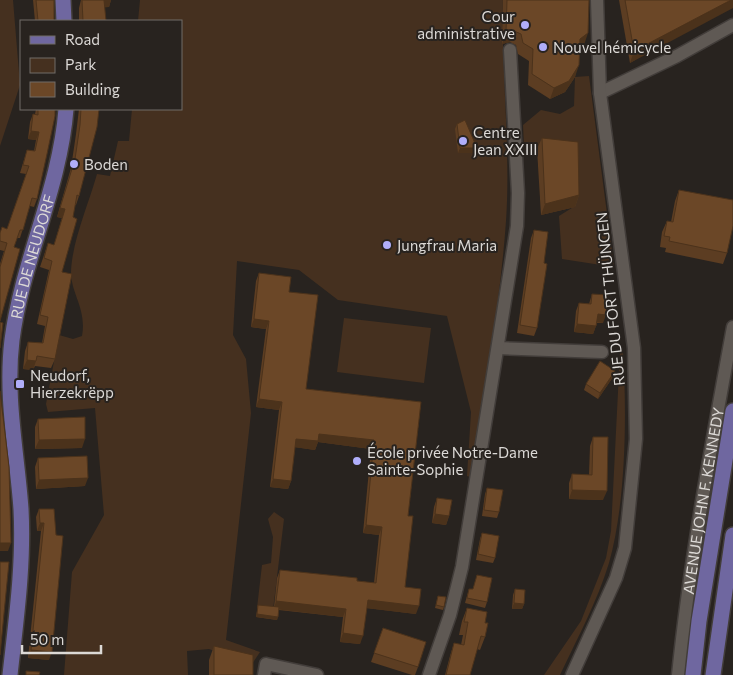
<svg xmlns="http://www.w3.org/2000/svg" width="733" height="675" viewBox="0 0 733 675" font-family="Commissioner,sans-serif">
<rect width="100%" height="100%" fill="#28231f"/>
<g fill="#45301f">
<path d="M0,0H13L20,85L0,146Z"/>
<path d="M140,0H503C501,73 511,147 506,221C500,306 484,392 470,477L467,476L471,412L447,316L338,300L299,270L237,261L233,335L246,359L251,413L226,640L260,652L252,664L209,649L187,651L188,675H64L72,572L104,515L95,408L48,412L46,404L59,335L73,339L82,336C87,309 71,294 71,272C72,241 89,203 97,174L110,176L118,141H129L132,109H181V21H138Z"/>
<path d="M589,76L614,267L562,259L559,216L575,206L573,154L524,147L523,125L541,110L560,114L574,106L575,77Z"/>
<path d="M344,318L431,328L424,383L337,372Z"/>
<path d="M620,352H623C627,414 626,503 609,563C597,602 577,639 560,675H544L581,621L606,558L611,531Z"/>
<path d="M274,512L284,519L273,610L257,608L262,565L271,563L273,537L268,519Z"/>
</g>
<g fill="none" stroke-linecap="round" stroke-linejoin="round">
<defs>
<g id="minor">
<path d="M600,93L677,56L733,25"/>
<path d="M498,348L602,352"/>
<path d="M264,675L266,664L317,675"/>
<path d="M429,675L450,615L462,567L517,226L518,193L510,50"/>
<path d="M572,675L616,578L625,548L636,439L634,348L600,93L597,0"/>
<path id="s1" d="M678,675C690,558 712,442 733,327"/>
</g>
<g id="major">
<path d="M63,0L64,21"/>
<path id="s2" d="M10,675C16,620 24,565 21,509C17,453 5,397 12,340C22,261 60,188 66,109"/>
<path d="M693,675L699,621L733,411"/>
<path d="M713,675L733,535"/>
</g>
</defs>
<use href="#minor" stroke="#423d3a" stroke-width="15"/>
<use href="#major" stroke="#423d3a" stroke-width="18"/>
<use href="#minor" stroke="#5f5954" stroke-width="12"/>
<use href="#major" stroke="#6f67a0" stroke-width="15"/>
</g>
<g fill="#5c3d22">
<path d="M33,0H54V21H35Z"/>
<path d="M81,0H111L109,7H104L106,21H79V8Z"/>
<path d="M503,0H589L584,45L580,48L575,77L565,92L550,99L528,85L529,61L518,54L516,45L510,42L502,44Z"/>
<path d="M619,0H733L630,63Z"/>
<path d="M36,109H55L37,199L34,207L30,206L20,238H17L14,247L0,321V264L4,251L0,250V232L7,229L26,174L20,173L27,150L34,151L36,140L28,139L30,122L33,114H35Z"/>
<path d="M79,109H99L79,196L76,205H75L62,272L55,359L51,368L35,366L33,370L23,369L25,351L28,342L42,343L45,326L37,324L49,270L40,267L48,243L54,245L62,218L57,217L71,168L76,134Z"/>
<path d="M457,124L477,148L475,153H458L455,129Z"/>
<path d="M542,138L579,195L575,207L541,215L537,149Z"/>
<path d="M679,190L727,253L723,264L665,252L666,248L660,247L662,232L667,221L671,222L675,201Z"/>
<path d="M534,230L544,263L537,328L534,336L517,333L531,238Z"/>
<path d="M259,273L289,292L306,389L421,402L408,516L405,587L416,614L367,608L360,644L340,642L343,617L279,610L277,620L256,617L258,605L274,607L277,578L280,570L374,583L379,535L363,533L371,449L318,442L315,450L295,447L291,481L288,489L270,487L279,410L256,407L266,329L251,327L256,281Z"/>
<path d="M592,294L603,323H597L593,334L574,332L576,311L579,303L589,304Z"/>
<path d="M615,371L613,377L598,399L584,390L586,384Z"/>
<path d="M38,419L82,448L35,449V427Z"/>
<path d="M593,437L603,500L569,499V483L572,474L589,475L590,446Z"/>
<path d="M38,458L85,486L36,489L35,467Z"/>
<path d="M487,488L499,512L497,518L482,516L485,494Z"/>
<path d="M437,498L449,516L446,525L432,523L434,507Z"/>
<path d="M39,509H54L49,660L28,658L41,531H37L36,517Z"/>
<path d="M482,533L495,558L493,563L476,560L480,539Z"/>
<path d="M477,575L487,602L485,608L465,603L469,589H473Z"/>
<path d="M515,589L524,604L522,609H512L513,595Z"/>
<path d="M438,596L444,607L443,610L435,608Z"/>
<path d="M467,608L485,623V637L480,650L477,649L470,675H445L450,656L454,643L461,645L463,635H459L462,621Z"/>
<path d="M383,628L418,667L415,675H412L371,662Z"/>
<path d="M214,646L253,675H209V660Z"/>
</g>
<g fill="#4b321b">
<path d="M103,0H111L109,7L100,8Z"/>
<path d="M731,0H733V8L630,63L634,51Z"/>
<path d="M514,31L510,42L502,44L506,33Z"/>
<path d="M588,33L584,45L576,50L580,39Z"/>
<path d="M579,65L575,77L565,92L550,99L554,88Z"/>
<path d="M31,131L39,132L36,140L28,139Z"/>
<path d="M460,148H477L475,153H458Z"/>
<path d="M579,195L575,207L541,215L545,204Z"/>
<path d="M60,208L65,209L62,218L57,217Z"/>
<path d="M598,314L606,315L603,323L595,322Z"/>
<path d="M254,319L269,321L266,329L251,327Z"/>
<path d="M577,324L596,326L593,334L574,332Z"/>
<path d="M27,360L36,361L33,370L23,369Z"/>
<path d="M615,371L613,377L598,399L600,393Z"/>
<path d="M259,399L282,402L279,410L256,407Z"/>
<path d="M319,434L374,440L371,449L318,442L315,450L293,447L296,439Z"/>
<path d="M85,439L82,448L35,449L39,440Z"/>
<path d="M88,478L85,486L36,489L39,480Z"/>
<path d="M273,479L291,481L288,489L270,487Z"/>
<path d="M572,490L607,491L603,500L569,499Z"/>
<path d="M435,514L449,516L446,525L432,523Z"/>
<path d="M40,523H44L41,531H37Z"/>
<path d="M366,525L382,527L379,535L363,533Z"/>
<path d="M0,543H11L8,551H0Z"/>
<path d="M368,600L419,606L416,614L365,608Z"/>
<path d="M276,601L346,609L343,617L274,609Z"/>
<path d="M514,603L524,604L522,609H512Z"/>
<path d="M257,614L278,617L277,620L256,617Z"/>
<path d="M343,633L363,636L360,644L340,642Z"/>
<path d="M31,650L52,652L49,660L28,658Z"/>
</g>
<g fill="#6b4727" stroke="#4b321b">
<path d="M36,0H54V21H38Z"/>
<path d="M82,0H104L106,21H83Z"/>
<path d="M507,0H589L588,33L580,39L579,65L569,81L554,88L532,74L533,49L523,43L521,34L514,31L506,33Z"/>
<path d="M625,0H731L634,51Z"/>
<path d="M38,109H55V116L47,154L37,199L32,198L23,230H20L14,247L20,249L0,321V267L7,243L0,241V233L2,227L7,229L29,166L23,165L27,150L35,151L39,132L31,131L33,114L38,115Z"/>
<path d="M81,109H99L97,127L79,196L77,195L73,217L77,219L62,272L72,274L55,359L37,356L36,361L27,360L28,342L43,343L48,317L40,315L52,261L44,258L48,243L54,245L65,209L60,208L75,159L80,125Z"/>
<path d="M465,120L477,148H460L457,124Z"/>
<path d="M542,138L578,142L579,195L545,204Z"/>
<path d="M679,190L733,200V226L727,253L669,241L670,237L664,236L667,221L673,222Z"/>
<path d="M534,230L548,232L544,263L547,264L537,328L520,325Z"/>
<path d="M259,273L291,277L289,292L318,295L306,389L421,402L408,516H413L405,587L421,589L419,606L368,600L363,636L343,633L346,609L276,601L280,570L357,578V581L376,583L382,527L366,525L374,440L319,434L318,441L296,439L291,481L273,479L282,402L259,399L269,321L254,319Z"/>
<path d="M592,294L608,295L606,315L598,314L596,326L577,324L579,303L591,304Z"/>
<path d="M0,322L3,323L0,348Z"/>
<path d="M600,361L615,371L600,393L586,384Z"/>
<path d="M0,391L9,467L11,543H0Z"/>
<path d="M85,417V439L39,440L38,419Z"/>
<path d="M593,437H608L607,491L572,490V474L592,475Z"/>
<path d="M87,456L88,478L39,480L38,458Z"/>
<path d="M487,488L503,490L499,512L484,510Z"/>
<path d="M437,498L452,500L449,516L435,514Z"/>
<path d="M39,509H54L56,535L63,536L52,652L31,650L44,523H40Z"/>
<path d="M482,533L499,536L495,558L478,554Z"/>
<path d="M0,562H9L0,655Z"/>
<path d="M477,575L492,578L487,602L467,598L469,589H473Z"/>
<path d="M515,589L525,590L524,604L514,603Z"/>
<path d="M438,596L446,597L444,607L436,605Z"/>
<path d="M258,605L279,607L278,617L257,614Z"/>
<path d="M467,608L487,612L485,623H488L485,637L481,636L470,675H446L454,643L464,645L468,622H464Z"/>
<path d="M383,628L426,642L418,667L374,653Z"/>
<path d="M214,646L253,655V675H214Z"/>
<path d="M26,671L40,672L39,675H26Z"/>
</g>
<g fill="#b0aefa" stroke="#28231f" stroke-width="2">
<circle cx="525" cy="25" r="5"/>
<circle cx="543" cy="47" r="5"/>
<circle cx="463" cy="141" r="5"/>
<circle cx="74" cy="164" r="5"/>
<circle cx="387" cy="245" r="5"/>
<rect x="15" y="379" width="10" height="10" rx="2.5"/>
<circle cx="357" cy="461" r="5"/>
</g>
<g text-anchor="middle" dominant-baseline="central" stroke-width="4" stroke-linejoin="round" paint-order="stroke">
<g font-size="15" fill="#dcd9d6" stroke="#28231f" text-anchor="start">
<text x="515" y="16" text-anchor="end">Cour<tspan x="515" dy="17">administrative</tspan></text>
<text x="553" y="47">Nouvel hémicycle</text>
<text x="473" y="132">Centre<tspan x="473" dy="17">Jean XXIII</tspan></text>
<text x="84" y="164">Boden</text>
<text x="397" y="245">Jungfrau Maria</text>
<text x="30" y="375">Neudorf,<tspan x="30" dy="17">Hierzekrëpp</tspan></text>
<text x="367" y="452">École privée Notre-Dame<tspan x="367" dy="17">Sainte-Sophie</tspan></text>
</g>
<g font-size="15" fill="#dcd9d6" stroke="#28231f">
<text stroke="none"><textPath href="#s2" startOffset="422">RUE DE NEUDORF</textPath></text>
<text transform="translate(610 299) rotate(-96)">RUE DU FORT THÜNGEN</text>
<text stroke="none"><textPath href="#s1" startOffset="176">AVENUE JOHN F. KENNEDY</textPath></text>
</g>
</g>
<rect x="20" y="20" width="162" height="90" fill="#28231f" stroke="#706c68"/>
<rect x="30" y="36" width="25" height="8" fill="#6f67a0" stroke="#706c68"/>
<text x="65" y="45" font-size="15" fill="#dcd9d6">Road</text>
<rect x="30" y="58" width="25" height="15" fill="#45301f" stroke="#706c68"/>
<text x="65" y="70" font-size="15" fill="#dcd9d6">Park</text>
<rect x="30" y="82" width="25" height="15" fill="#6b4727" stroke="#706c68"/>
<text x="65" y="95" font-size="15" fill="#dcd9d6">Building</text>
<path d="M22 645v8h79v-8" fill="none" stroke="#dcd9d6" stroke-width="2.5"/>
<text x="30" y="645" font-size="15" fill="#dcd9d6" stroke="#28231f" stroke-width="4" paint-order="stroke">50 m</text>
</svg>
